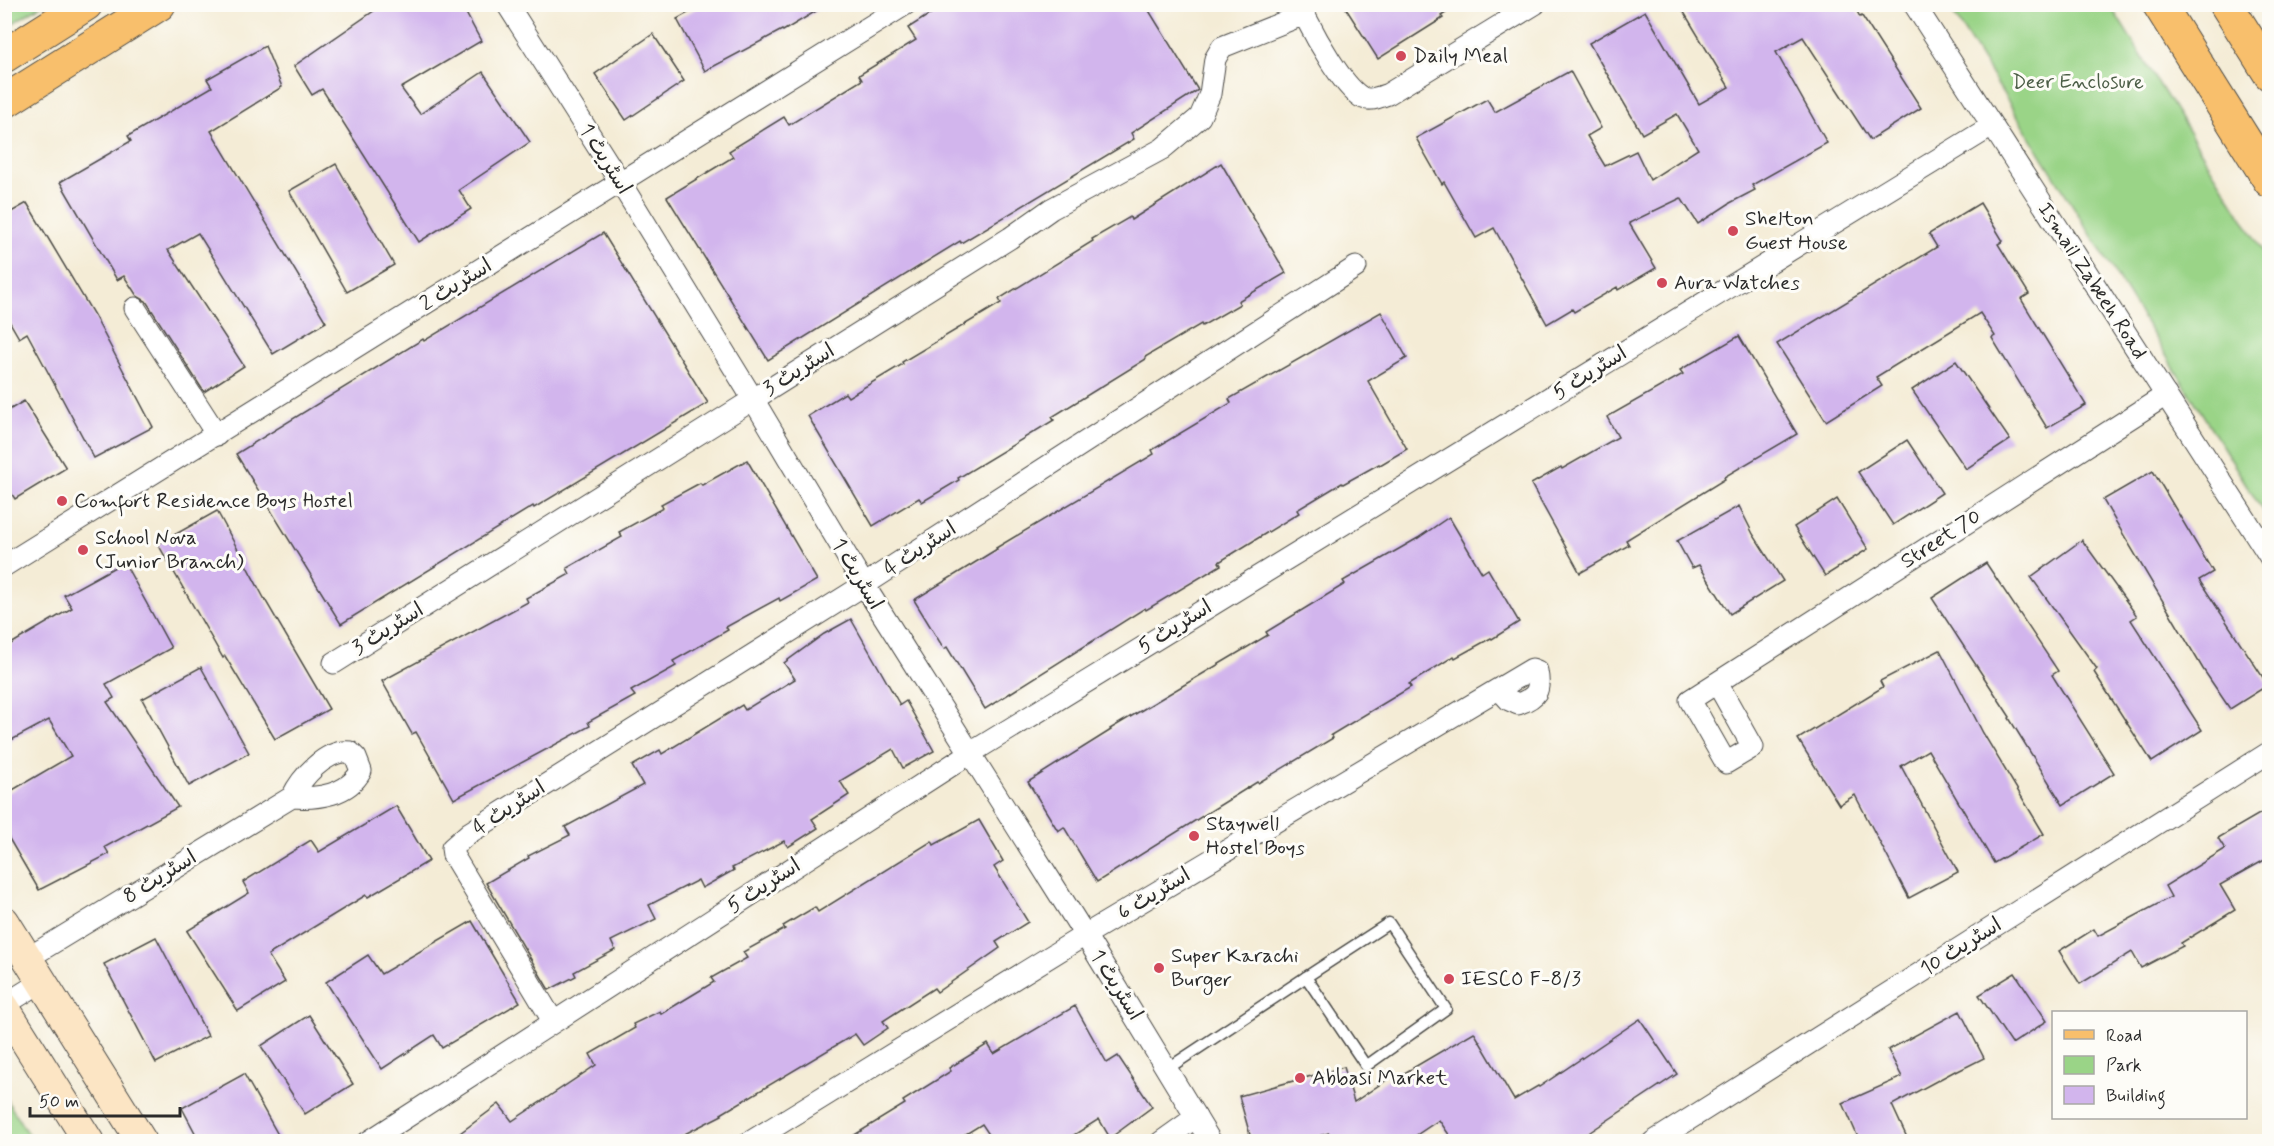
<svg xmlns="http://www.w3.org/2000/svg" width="2274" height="1146" viewBox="0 0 2274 1146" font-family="Mynerve,'Playpen Sans Arabic',sans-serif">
<rect width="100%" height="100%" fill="#fdfcf7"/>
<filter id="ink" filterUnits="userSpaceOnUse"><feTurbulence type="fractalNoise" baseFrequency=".0167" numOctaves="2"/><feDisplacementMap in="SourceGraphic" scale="12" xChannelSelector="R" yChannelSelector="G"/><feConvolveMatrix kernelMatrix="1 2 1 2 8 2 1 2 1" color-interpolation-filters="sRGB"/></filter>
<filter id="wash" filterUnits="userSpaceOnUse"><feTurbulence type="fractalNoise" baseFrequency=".008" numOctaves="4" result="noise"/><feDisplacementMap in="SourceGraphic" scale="24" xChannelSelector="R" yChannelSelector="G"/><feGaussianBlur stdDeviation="1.35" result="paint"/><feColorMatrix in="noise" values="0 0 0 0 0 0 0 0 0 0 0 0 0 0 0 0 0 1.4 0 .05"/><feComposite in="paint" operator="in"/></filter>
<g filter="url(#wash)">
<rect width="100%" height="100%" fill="#f4ecd6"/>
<g fill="#9ad487" stroke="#628059" stroke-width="1.5">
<path d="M5,4H42V5L5,28Z"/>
<path d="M1948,5H2110L2269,261V521Z"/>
<path d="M4,1097H5L32,1141H5Z"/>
</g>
<g id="blocks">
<g fill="#d2b5ed">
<path d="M384,4H461L481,41L401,88L420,114L483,72L530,142L459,190L471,209L419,242L322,89L312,95L294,66Z"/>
<path d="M704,4H828L783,31L782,30L705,71L677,19Z"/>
<path d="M946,4H1145L1198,90L1131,133L1134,139L961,243L960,241L768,360L667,197L733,157L729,151L784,117L789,125L862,80L859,75L916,40L908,28Z"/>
<path d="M1343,4H1460L1441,16L1443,18L1378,59Z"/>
<path d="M1679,4H1853L1860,17L1862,16L1921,108L1870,140L1803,37L1776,52L1827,143L1752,185L1755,190L1730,203L1698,224L1681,198L1629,223L1656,268L1618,290L1617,287L1574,312L1572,309L1547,324L1494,228L1476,238L1444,182L1442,184L1416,138L1487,99L1495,112L1570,71L1601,128L1587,136L1605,166L1636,151L1650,180L1698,149L1677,114L1642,134L1589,43L1645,11L1699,104L1729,87Z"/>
<path d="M653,34L684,81L626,120L595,74Z"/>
<path d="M265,46L282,87L211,131L326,322L273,354L198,233L168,250L244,366L204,392L146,301L137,296L124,276L117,280L60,182L131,141L128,136L212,87L207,79Z"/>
<path d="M1221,163L1286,273L1238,301L1240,304L1202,326L1201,324L1145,357L1146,359L1052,417L1054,420L958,478L959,480L922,502L919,498L873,526L808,416L845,393L848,397L903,364L902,362L1001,303L999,299L1093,241L1092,239L1130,217L1131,220Z"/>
<path d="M336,164L394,265L347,292L289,191Z"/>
<path d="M27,203L94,315L153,427L94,458L27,333L19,338L4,312V216Z"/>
<path d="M1980,203L2003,241L1998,244L2029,294L2021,299L2086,405L2047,428L1992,338L1995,336L1980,313L1876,377L1882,386L1826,421L1777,344L1937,247L1929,234Z"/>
<path d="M603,233L708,403L534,508L533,506L341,624L236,454L423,339L424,341Z"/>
<path d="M1381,312L1407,358L1368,381L1407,449L1380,465L1379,464L1343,484L1342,483L1297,510L1299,513L1219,562L1221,565L1146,610L1145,608L985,709L947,647L944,649L914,600L997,549L996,548L1154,454L1152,450L1231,403L1229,399Z"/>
<path d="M1739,336L1797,434L1724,477L1725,479L1626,540L1629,545L1580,573L1531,484L1561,467L1562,469L1618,437L1607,417L1683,374L1680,370Z"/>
<path d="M1956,361L2010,440L1966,469L1912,390Z"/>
<path d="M24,401L66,468L15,499L4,482V413Z"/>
<path d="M1907,440L1942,493L1893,525L1858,472Z"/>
<path d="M747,460L817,580L780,601L779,598L726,627L728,630L673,661L676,666L631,691L635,696L588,722L590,726L454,799L416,732L412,734L382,681L528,602L526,598L570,574L567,568L622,537L619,532L663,508L661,504L700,483L702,485Z"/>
<path d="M2153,471L2213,572L2199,580L2268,685L2230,709L2203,669L2103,500Z"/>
<path d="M1837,499L1868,549L1825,576L1794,527Z"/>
<path d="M1739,506L1753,534L1783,581L1730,614L1699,565L1692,568L1677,541Z"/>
<path d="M217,511L264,598L329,709L275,739L225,656L223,658L158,544Z"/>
<path d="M1449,517L1482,573L1488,569L1519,622L1492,639L1491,638L1455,658L1454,656L1409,684L1411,687L1331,735L1333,738L1258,783L1257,782L1097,882L1064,827L1058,831L1028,782L1111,730L1110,729L1268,635L1266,632L1345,584L1343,581L1418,538Z"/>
<path d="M2082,540L2137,616L2131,620L2202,730L2152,762L2094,672L2097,669L2031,577Z"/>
<path d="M124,562L171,648L106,684L114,698L107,702L178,807L105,847L109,854L39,890L4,830V795L71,756L49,720L4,744V648L72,608L64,595Z"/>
<path d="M1986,563L2058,671L2052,675L2114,773L2063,805L2009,718L2010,717L1932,598Z"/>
<path d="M851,619L900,705L906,701L934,751L903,768L893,749L840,781L849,795L812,819L818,828L788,847L784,841L732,868L734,870L702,888L698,880L649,905L656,919L611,941L615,950L574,972L576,976L549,990L486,883L529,858L528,856L570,835L565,827L643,785L632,766L660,750L662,754L742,705L745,710L795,679L784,663L824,634Z"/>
<path d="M1940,650L1983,733L2044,834L1994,863L1928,750L1901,766L1958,872L1909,898L1855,795L1839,805L1798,739L1883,687L1880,681Z"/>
<path d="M201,667L249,753L189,786L142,699Z"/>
<path d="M396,806L429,861L368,897L366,895L268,955L285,982L238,1011L187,931L249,893L243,882L311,840L319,852Z"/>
<path d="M2261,813L2270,828V857L2220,885L2235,910L2181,943L2183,946L2141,968L2132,952L2080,984L2059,951L2094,929L2098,936L2171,897L2165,886L2225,849L2218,838Z"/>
<path d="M979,820L1003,861L994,867L1028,922L996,942L1000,948L937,992L934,988L883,1021L888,1028L863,1045L855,1034L721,1114L722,1115L669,1142H448L499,1104L512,1121L596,1065L590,1054L635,1028L633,1024L660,1011L661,1014L714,982L711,978L747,958L743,952L785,929L783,926L815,907L818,912L932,841L934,845Z"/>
<path d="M472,921L520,1002L442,1048L434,1035L382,1069L326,982L368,955L381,974Z"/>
<path d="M156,937L208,1036L156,1063L104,964Z"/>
<path d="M2015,973L2047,1021L2012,1044L1979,995Z"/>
<path d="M1075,1006L1107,1063L1118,1056L1152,1107L1110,1138L1099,1119L1063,1142H994L982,1124L953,1142H843L905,1104L903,1101L951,1071L949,1068L988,1044L994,1054Z"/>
<path d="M1960,1011L1984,1058L1956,1072L1955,1071L1892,1105L1909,1142H1860L1843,1103L1902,1077L1888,1050Z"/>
<path d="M309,1015L353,1084L305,1114L261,1046Z"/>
<path d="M1640,1019L1677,1074L1584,1136L1583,1134L1570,1142H1454L1439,1120L1406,1142H1334L1329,1133L1299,1142H1252L1239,1096L1344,1067L1354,1102L1394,1075L1396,1078L1474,1032L1514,1100L1538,1086L1539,1087Z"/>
<path d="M244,1074L282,1142H200L182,1108Z"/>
</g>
</g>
</g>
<g filter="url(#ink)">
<use href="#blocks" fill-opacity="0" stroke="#494845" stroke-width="1.5"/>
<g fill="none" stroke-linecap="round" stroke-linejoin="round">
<defs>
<g id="lane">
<path d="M1389,923L1446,1009L1366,1066L1306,977Z"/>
<path d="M1167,1069L1306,977"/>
</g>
<g id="street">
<path d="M507,4L620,182L753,399L864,585L1085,935L1211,1142"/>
<path d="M1914,4L2270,557"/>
<path d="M135,308L217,435"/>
<path d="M4,566L906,4"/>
<path d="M334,663L1010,238L1051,209L1162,149L1200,117L1210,94L1215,59L1222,47L1297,17L1306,18C1316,38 1342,85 1361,97C1370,102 1380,97 1388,94L1535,4"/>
<path d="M1717,683L1753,747L1726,763L1690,700L2166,395"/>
<path d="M28,958L292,797C301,778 326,749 350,752L356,758L361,771C348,795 318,799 292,797"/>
<path d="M4,1005L41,982"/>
<path d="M553,1021L453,855L452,848L469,833L864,585L1356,267"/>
<path d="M368,1142L969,754L1992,126"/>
<path d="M750,1142L1085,935L1532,669L1537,671C1541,691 1537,697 1518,704L1509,700L1499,689"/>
<path d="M1161,1142L1196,1117"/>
<path d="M1653,1142L2270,752"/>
</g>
<g id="secondary">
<path d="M4,921L142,1142"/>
<path d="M4,1007L89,1142"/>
</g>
<g id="primary">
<path d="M2159,4L2270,181"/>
<path d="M2226,4L2270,74"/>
<path d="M4,56L86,4"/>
<path d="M4,102L159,4"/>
</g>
</defs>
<use href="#lane" stroke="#494845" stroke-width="13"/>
<use href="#street" stroke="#494845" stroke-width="23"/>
<use href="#secondary" stroke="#494845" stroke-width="32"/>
<use href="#primary" stroke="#494845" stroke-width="35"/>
<use href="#lane" stroke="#fff" stroke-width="10"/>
<use href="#street" stroke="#fff" stroke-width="21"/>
<use href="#secondary" stroke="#fce5c4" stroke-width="30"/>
<use href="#primary" stroke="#f8bf6c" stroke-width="33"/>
</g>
</g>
<g fill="#d1495b" stroke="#fdfcf7" stroke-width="2">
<circle cx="1401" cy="56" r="6"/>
<circle cx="1733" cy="231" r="6"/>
<circle cx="1662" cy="283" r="6"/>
<circle cx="62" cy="501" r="6"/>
<circle cx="83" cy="550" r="6"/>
<circle cx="1194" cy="836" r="6"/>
<circle cx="1159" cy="968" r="6"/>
<circle cx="1449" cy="979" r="6"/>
<circle cx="1300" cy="1078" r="6"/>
</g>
<g text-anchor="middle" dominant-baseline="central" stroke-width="6" stroke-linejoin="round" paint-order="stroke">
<g font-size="21" fill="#2b2b2b" stroke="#fdfcf7" text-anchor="start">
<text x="1413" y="56">Daily Meal</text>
<text x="1745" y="219">Shelton<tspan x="1745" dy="24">Guest House</tspan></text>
<text x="1674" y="283">Aura Watches</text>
<text x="74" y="501">Comfort Residence Boys Hostel</text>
<text x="95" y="538">School Nova<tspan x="95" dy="24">(Junior Branch)</tspan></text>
<text x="1206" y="824">Staywell<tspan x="1206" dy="24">Hostel Boys</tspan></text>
<text x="1171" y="956">Super Karachi<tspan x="1171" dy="24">Burger</tspan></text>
<text x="1461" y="979">IESCO F-8/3</text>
<text x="1312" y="1078">Abbasi Market</text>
</g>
<g font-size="21" fill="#4c5e47" stroke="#fdfcf7">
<text x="2078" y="82">Deer Enclosure</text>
</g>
<g font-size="21" fill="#2b2b2b" stroke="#fdfcf7">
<text transform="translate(605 159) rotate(58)">اسٹریٹ 1</text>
<text transform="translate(2092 281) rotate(57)">Ismail Zabeeh Road</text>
<text transform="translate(456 285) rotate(-32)">اسٹریٹ 2</text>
<text transform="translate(799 370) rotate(-32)">اسٹریٹ 3</text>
<text transform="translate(1590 373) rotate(-32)">اسٹریٹ 5</text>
<text transform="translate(1941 539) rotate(-33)">Street 70</text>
<text transform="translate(920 549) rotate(-33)">اسٹریٹ 4</text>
<text transform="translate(857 574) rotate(59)">اسٹریٹ 1</text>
<text transform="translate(1175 627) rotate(-32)">اسٹریٹ 5</text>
<text transform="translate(388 629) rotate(-32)">اسٹریٹ 3</text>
<text transform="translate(509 808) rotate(-33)">اسٹریٹ 4</text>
<text transform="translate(160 877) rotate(-32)">اسٹریٹ 8</text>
<text transform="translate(764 886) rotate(-33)">اسٹریٹ 5</text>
<text transform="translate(1154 894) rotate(-31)">اسٹریٹ 6</text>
<text transform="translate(1961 947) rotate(-32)">اسٹریٹ 10</text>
<text transform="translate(1116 985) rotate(58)">اسٹریٹ 1</text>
</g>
</g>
<rect width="2274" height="1146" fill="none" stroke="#fdfcf7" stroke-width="24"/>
<rect x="2052" y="1011" width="195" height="108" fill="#fdfcf7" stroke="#a9a8a5" stroke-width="1.5"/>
<rect x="2064" y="1030" width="30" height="9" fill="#f8bf6c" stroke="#a9a8a5" stroke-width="1.5"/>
<text x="2106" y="1041" font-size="18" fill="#2b2b2b">Road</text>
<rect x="2064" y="1056" width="30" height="18" fill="#9ad487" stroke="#a9a8a5" stroke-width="1.5"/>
<text x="2106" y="1071" font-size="18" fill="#2b2b2b">Park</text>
<rect x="2064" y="1086" width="30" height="18" fill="#d2b5ed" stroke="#a9a8a5" stroke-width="1.5"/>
<text x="2106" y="1101" font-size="18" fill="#2b2b2b">Building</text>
<path d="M30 1107v9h150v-9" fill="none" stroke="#2b2b2b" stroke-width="3"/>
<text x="39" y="1107" font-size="18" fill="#2b2b2b" stroke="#fdfcf7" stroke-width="4.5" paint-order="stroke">50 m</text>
</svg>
